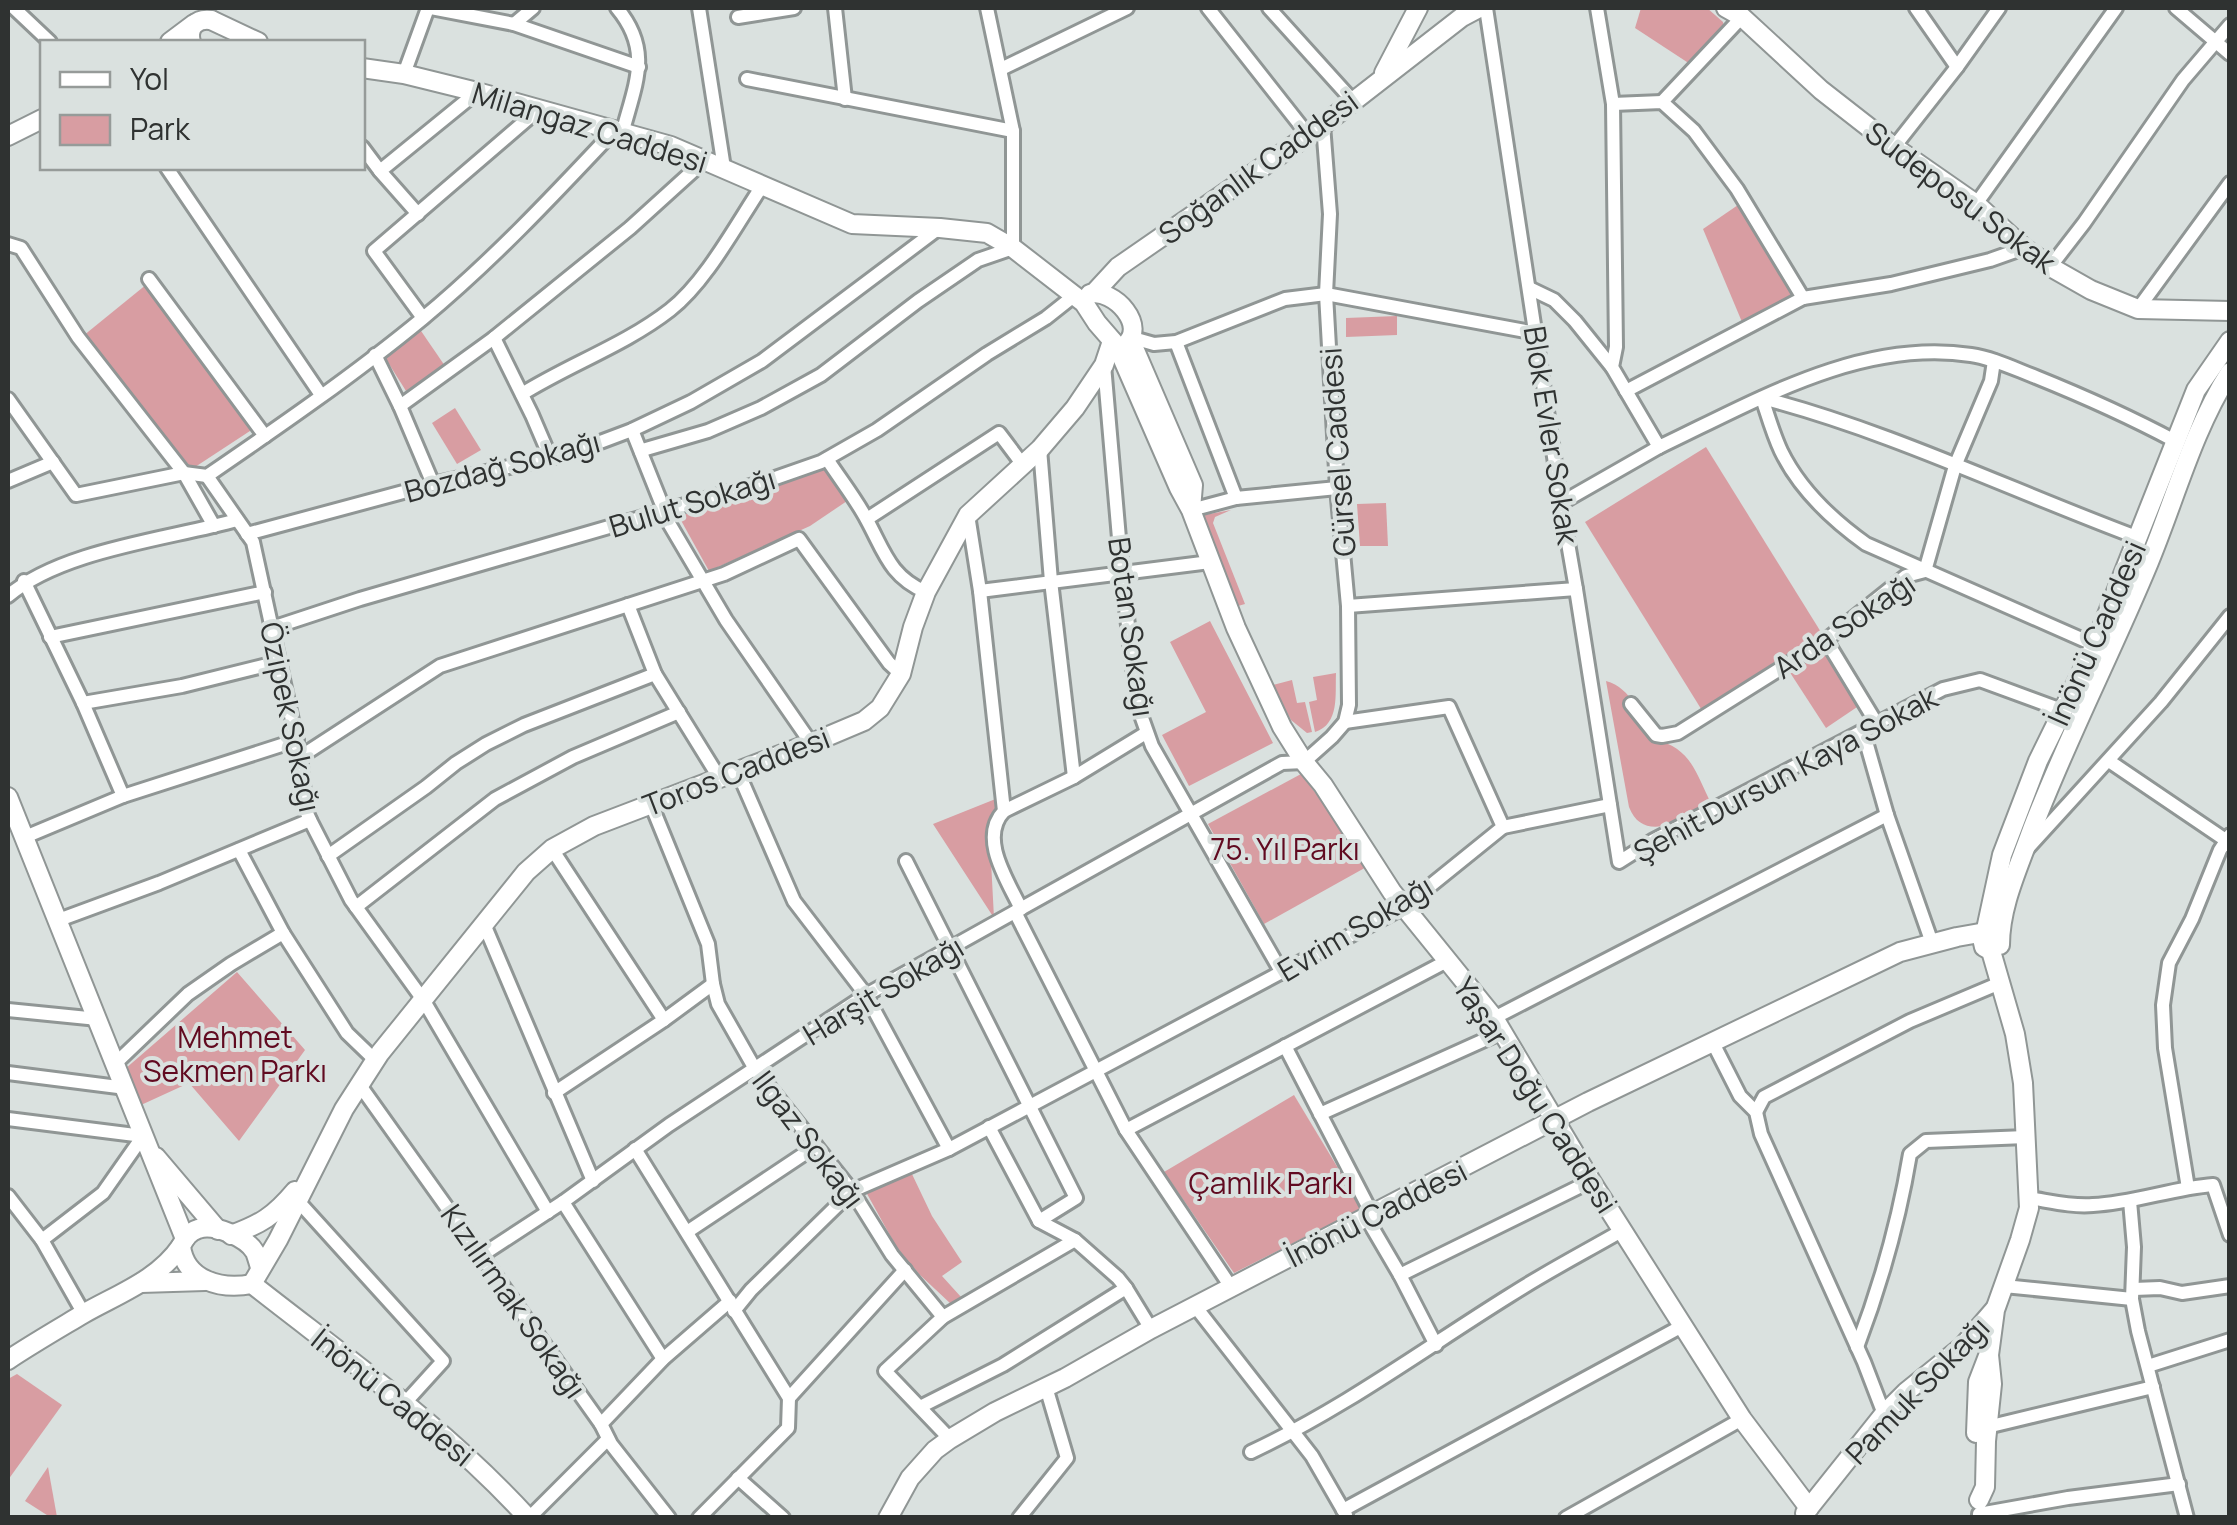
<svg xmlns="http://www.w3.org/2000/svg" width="2237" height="1525" viewBox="0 0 2237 1525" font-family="Manrope,sans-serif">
<rect width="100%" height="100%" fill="#dae1df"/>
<g fill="#d89da2">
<path d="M1641,8H1707L1723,22L1724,27L1690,64L1635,28Z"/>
<path d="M1738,205L1792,293L1791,296L1742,322L1703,229Z"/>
<path d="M147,284L253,429L192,469L83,336Z"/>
<path d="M1397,316V335L1346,337V318Z"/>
<path d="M419,328L445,366L406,391L384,356Z"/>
<path d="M455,408L481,450L457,464L432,423Z"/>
<path d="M1706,447L1824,637L1703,712L1585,522Z"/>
<path d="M825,468L847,501L810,526L709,571L678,515Z"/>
<path d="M1386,503L1388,546H1360L1357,504Z"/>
<path d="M1231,510L1215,517L1213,523L1245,604L1238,606L1204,515Z"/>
<path d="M1210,621L1273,743L1189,786L1162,735L1206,712L1170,642Z"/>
<path d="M1827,647L1863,703L1826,728L1789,671Z"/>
<path d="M1336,673C1335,694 1340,724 1315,732L1309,702L1317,700L1313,677Z"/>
<path d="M1292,680L1297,703L1305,702L1312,732L1307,733L1291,720L1273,685Z"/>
<path d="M1606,681C1632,688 1641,717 1653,739C1692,748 1695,772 1712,805C1687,817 1644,846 1629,807Z"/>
<path d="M1301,774L1370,865L1264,924L1208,824Z"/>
<path d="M998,798L990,842L994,918L933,824Z"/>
<path d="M237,972L305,1050L239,1141L189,1083L141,1105L125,1069Z"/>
<path d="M1294,1095L1362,1208L1234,1273L1164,1172Z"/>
<path d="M911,1172L932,1216L962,1262L942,1276L961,1297L951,1304L920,1275L897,1248L866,1192Z"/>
<path d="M17,1374L62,1405L8,1480V1379Z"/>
<path d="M48,1467L57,1517H50L25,1501Z"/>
</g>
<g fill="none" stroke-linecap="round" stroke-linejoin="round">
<defs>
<g id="street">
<path d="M14,8L50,42"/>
<path d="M431,8L514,24L639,67"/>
<path d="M617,8C653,51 635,84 622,134"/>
<path d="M699,8L724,168"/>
<path d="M835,8L845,99"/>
<path d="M1208,8L1308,135"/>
<path d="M1269,8L1353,101"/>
<path d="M1486,8L1561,503L1576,589L1619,862L1652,841L1943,689L1980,680L2064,711"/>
<path d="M1597,8L1613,104L1616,347L1612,367L1659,447C1754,402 1861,338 1971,355C1993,358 2015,369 2036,377C2083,396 2130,417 2175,441"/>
<path d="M1916,8L1957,67"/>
<path d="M2176,8L2230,54"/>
<path d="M738,17L794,8"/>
<path d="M514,24L533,8"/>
<path d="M1001,69L1127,8"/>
<path d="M404,74L428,8"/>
<path d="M747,79L1013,131"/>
<path d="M1662,102L1742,17"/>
<path d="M1613,104L1662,102L1694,131L1737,189L1803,298"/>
<path d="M362,147L380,171"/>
<path d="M1894,147L1957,67L1999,8"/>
<path d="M167,168L321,395"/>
<path d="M1976,204L2116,8"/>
<path d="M418,214L380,171L477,92"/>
<path d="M8,244L21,248L78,337L184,473L214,526"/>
<path d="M2050,267L2084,223L2183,80L2230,25"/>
<path d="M149,279L265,436"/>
<path d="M1529,288L1554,300L1575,321L1612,367"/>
<path d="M2138,309L2230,183"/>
<path d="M423,318L374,251L538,110"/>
<path d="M494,338L532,415L550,457"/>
<path d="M1133,338L1154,344L1176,342L1285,299L1326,294L1536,333"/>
<path d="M1176,342L1236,498"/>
<path d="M375,355L400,406L433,484"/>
<path d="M1104,365L1122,573L1137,704L1152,746L1282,973"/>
<path d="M1626,391L1803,298L1891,284L1990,260L2024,248"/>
<path d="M522,394C570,364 625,345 670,310C706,282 736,225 762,186"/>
<path d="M1762,398C1768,416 1773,434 1781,451C1800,490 1831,519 1866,544L2095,645"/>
<path d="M1762,398C1890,431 2015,492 2139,538"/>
<path d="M8,399L76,495L184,473L207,476C280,426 354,375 422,319C491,262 552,197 613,132"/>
<path d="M400,406L494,338L630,228L705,160"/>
<path d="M632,430L670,525L726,620L811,743"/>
<path d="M1040,449L1051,581L1074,777"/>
<path d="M641,452L646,449L708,431L761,408L821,375L918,301L978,260L1013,248V131L987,8"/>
<path d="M827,459C840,479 856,499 867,520C884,551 890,577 926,592"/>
<path d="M207,476L253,542L300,757L306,811L310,820L351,900L424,1001L548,1212"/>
<path d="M8,481L53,462"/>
<path d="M1561,503L1659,447"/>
<path d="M1191,510L1236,498L1337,488"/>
<path d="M968,515L980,591L1004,811C978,838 1008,881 1021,909"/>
<path d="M867,519L999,433L1023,465"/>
<path d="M247,534L433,484L571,453L632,430L691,402L762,361L939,228"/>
<path d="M24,581L83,703L123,796"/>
<path d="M980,591L1210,562"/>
<path d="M8,596C61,550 169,539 237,520"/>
<path d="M628,605L655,674L720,779"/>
<path d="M1348,606L1576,589"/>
<path d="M272,628L360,599L761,483L821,462L877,430L987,354L1046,318L1075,295"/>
<path d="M50,637L265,592"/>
<path d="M1826,640L1877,724"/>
<path d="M83,703L182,686L279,662"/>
<path d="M1631,704L1656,735L1662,736L1678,733L1826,640L1906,576L1925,571L1955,466L1991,381L1994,361"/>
<path d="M1863,731L1887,815"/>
<path d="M300,757L440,666L724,574L799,539L889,663L901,674"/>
<path d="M2109,761L2227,841L2230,846"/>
<path d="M738,772L794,901L866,995L949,1149"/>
<path d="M651,804L708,944L713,984L718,1004L755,1069L852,1191L892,1255L943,1317"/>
<path d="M1004,811L1074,777L1146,733"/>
<path d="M1503,827L1610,805"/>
<path d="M25,837L123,796L297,740"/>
<path d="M2028,848L2161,702L2230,616"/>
<path d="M552,849L664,1020"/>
<path d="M239,850L283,933L347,1033L375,1060"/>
<path d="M328,856L426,787L456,763L486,744L524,725L655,674"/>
<path d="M906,861L1076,1198L1039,1221"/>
<path d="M356,907L495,799L573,757L679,712"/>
<path d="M1015,912L1126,1130L1231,1287"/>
<path d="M56,921L159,883L310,820"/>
<path d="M484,924L593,1181"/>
<path d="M8,1010L98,1019"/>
<path d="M1494,1018L1887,815L1932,943"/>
<path d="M1712,1041L1740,1096L1756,1112L1761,1134L1864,1362L1884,1414"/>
<path d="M1285,1046L1372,1214"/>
<path d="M116,1063L188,994L231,964L283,933"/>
<path d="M8,1073L126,1088"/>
<path d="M359,1084L547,1348L601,1424L611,1444L669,1518"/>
<path d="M554,1093L664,1020L713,984"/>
<path d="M1756,1112L1764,1097L1910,1021L2000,983"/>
<path d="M1320,1114L1502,1032"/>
<path d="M8,1119L143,1136L103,1193L42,1240"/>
<path d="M989,1127L1039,1221L1075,1240L1118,1278L1126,1288L1151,1329"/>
<path d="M1126,1130L1449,960"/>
<path d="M635,1149L789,1398L905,1270"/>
<path d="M2188,1188L2165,1048L2163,1005L2169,963L2192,919L2220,850L2230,835"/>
<path d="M8,1196L42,1240L84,1314"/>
<path d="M2029,1198C2049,1201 2072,1207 2093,1205C2134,1203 2173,1188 2213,1185L2230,1235"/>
<path d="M298,1201L443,1361L404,1404"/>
<path d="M2130,1201L2134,1247L2132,1299L2138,1331L2187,1518"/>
<path d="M563,1202L663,1359"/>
<path d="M1366,1217L1400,1275L1436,1345"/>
<path d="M687,1232L816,1146"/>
<path d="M482,1255L563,1202L669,1125L866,995L1282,763L1304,762L1332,737L1345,722L1349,705L1348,606L1337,488L1326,294L1330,214L1323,125"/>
<path d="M1400,1275L1591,1181"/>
<path d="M2004,1286L2132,1299"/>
<path d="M2134,1289L2160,1288L2182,1293L2230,1286"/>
<path d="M1195,1306L1312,1456L1346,1515"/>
<path d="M734,1311L751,1290L852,1191L949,1149L1404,907L1503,827L1449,707L1345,722"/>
<path d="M1857,1347C1881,1284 1899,1220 1910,1154L1926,1141L2026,1137"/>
<path d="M2148,1366L2230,1340"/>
<path d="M920,1407L1003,1365L1126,1288"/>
<path d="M601,1424L663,1359L730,1301"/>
<path d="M1987,1427L2153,1387"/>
<path d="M950,1439L885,1371L943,1317L1075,1240"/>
<path d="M1251,1452C1343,1409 1424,1349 1509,1296C1546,1272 1585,1252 1623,1230"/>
<path d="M738,1478L783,1518"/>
<path d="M1343,1510L1684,1325"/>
<path d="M1979,1514L2068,1498L2179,1484"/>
<path d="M529,1518L608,1439"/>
<path d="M699,1518L788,1428L789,1398"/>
<path d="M1019,1518L1067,1458L1046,1387"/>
<path d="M1566,1518L1742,1419"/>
</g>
<g id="secondary">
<path d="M1726,8L1742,17L1821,90L1894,147L1976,204L2024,248L2054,269L2091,290L2138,309L2230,311"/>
<path d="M211,20L258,42"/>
<path d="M170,42L194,24"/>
<path d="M191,42C187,28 196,18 211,20"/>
<path d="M362,68L404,74L477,92L671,146L852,224L940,228L987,233L1013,248L1084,303L1097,323L1117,346L1179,488L1191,510L1236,628L1282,727L1304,762L1323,785L1392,892L1494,1018L1591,1181L1742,1419L1809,1508"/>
<path d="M1384,73L1418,8"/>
<path d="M8,136L42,119"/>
<path d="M1094,293L1118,267L1323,125L1462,17L1479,8"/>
<path d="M1090,294C1114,288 1149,327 1124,346"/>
<path d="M1131,341L1193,485L1191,509"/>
<path d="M8,797L185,1239"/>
<path d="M2000,945C2000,907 2017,871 2030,835C2065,742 2111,654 2149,562C2175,499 2193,430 2230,372"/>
<path d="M156,1157L218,1230"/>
<path d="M231,1235C261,1224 274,1216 295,1191"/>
<path d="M260,1268C260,1267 256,1254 255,1252C247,1238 214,1223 198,1229C189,1232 185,1238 181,1246C185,1281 222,1290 252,1284C346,1358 446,1428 528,1518"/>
<path d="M141,1283L205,1281"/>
<path d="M252,1284L278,1240L344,1109L380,1053L526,872L552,849L594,826L819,740L864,721L880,708L901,674L913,627L926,592L968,515L1040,449L1075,408L1104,365L1112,341"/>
<path d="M8,1360C32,1344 58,1329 83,1314C118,1294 158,1280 181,1246"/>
<path d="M1976,1433L1978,1382L1988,1356"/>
<path d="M1979,1500L1985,1487L1986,1441L1992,1384L1989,1355L1995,1310L2020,1240L2029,1208L2023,1083L2015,1034L1991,951L1984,947L1982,938L1985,934L2002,855L2038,761L2095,645L2196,390L2230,341"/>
<path d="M1805,1513L1884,1414L1906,1392L1963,1346L1994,1310"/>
<path d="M888,1518L910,1478L935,1450L950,1439L995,1412L1065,1378L1151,1329L1588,1102L1900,952L1957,937L1991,931L1999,936"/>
</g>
</defs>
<use href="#street" stroke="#909695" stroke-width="18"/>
<use href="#secondary" stroke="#909695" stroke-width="22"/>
<use href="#street" stroke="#fff" stroke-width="12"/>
<use href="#secondary" stroke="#fff" stroke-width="18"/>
</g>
<g text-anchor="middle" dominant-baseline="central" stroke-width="8" stroke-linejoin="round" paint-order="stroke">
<g font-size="30" fill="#2f3231" stroke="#dae1df">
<text transform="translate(590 127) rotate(17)">Milangaz Caddesi</text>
<text transform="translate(1258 167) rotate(-36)">Soğanlık Caddesi</text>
<text transform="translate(1961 197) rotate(37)">Sudeposu Sokak</text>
<text transform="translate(1552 435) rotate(81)">Blok Evler Sokak</text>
<text transform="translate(1337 452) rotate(-94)">Gürsel Caddesi</text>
<text transform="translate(502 466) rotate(-15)">Bozdağ Sokağı</text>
<text transform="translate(692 502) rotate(-17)">Bulut Sokağı</text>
<text transform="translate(1844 625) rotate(-34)">Arda Sokağı</text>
<text transform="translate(1132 627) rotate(82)">Botan Sokağı</text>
<text transform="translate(2096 633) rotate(-66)">İnönü Caddesi</text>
<text transform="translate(291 717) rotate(78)">Özipek Sokağı</text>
<text transform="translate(736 771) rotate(-21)">Toros Caddesi</text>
<text transform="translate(1785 774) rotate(-28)">Şehit Dursun Kaya Sokak</text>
<text transform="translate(1355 928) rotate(-31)">Evrim Sokağı</text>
<text transform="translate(883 990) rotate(-31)">Harşit Sokağı</text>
<text transform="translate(1536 1095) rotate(57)">Yaşar Doğu Caddesi</text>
<text transform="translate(809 1139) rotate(53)">Ilgaz Sokağı</text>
<text transform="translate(1376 1213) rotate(-27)">İnönü Caddesi</text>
<text transform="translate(514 1301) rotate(55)">Kızılırmak Sokağı</text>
<text transform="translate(1917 1390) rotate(-46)">Pamuk Sokağı</text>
<text transform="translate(393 1397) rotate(39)">İnönü Caddesi</text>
</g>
<g font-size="30" fill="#610a20" stroke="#dae1df">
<text x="1285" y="848">75. Yıl Parkı</text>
<text x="235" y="1036">Mehmet<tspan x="235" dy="34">Sekmen Parkı</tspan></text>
<text x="1271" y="1182">Çamlık Parkı</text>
</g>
</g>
<rect width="2237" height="1525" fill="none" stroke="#2f3231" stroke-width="20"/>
<rect x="40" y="40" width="325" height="130" fill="#dae1df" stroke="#969b99" stroke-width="2.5"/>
<rect x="60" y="72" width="50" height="15" fill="#ffffff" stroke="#969b99" stroke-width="2.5"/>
<text x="130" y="90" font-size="30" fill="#2f3231">Yol</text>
<rect x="60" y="115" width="50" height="30" fill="#d89da2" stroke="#969b99" stroke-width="2.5"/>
<text x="130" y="140" font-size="30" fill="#2f3231">Park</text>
</svg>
